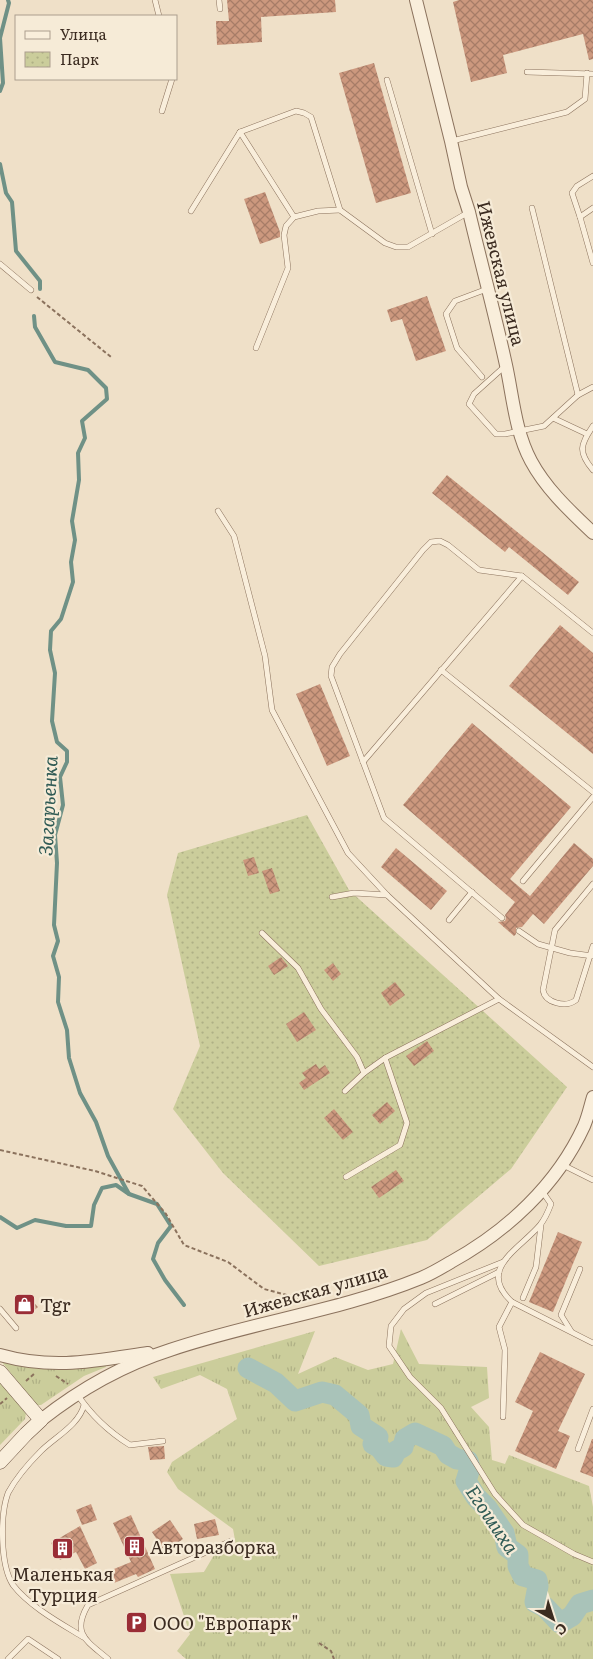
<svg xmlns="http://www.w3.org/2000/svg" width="593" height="1659" viewBox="0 0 593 1659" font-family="Literata,serif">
<defs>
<pattern id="grass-tufts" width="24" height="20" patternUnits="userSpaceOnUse" patternTransform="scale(1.25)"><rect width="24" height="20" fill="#cbcd9b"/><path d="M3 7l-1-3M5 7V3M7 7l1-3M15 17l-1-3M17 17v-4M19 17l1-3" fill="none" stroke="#afb085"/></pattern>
<pattern id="park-dots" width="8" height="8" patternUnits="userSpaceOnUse" patternTransform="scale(1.25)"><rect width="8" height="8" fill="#cbcd9b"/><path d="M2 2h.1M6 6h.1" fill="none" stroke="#afb085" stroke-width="1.8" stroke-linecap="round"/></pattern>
<pattern id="building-cross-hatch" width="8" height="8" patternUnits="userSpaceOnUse" patternTransform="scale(1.25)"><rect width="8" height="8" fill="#cc987e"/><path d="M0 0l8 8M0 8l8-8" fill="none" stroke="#a77c67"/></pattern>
</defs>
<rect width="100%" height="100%" fill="#efe0c8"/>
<g fill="url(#grass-tufts)">
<path d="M401,1329L419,1364L487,1367L489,1398L471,1407L489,1427L492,1460L505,1464L509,1455L589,1486L593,1507V1659H186L177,1651L190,1634L170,1574L204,1572L214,1555L237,1551L233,1529L178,1489L167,1472L172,1462L237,1419L227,1389L200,1375L161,1389L153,1377L315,1331L298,1374L335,1357L368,1370L393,1364Z"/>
<path d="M3,1360C38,1375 69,1367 105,1364L106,1367L84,1376L41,1405H36L2,1362Z"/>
<path d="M0,1382L26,1413L25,1419L0,1445Z"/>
</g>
<path fill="url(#park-dots)" d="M307,815L349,890L567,1087L511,1169L427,1240L319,1266L223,1173L173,1109L200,1046L167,895L178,853Z"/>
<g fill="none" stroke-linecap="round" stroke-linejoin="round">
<g stroke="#6f9186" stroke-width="4">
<path d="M0,91L3,83L0,38L9,3L8,0"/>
<path d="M0,164L6,193L12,202L16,251L40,281V289"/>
<path d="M34,316L35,327L55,362L88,370L106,388L107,399L82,421L85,438L78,453L79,480L72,521L75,540L71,562L73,582L61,619L51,631L50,650L55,673L52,721L57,742L67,751V762L60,777L63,805L55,835L57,863L54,925L58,941L53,956L59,977L58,1002L67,1030L69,1058L80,1093L96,1122L108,1156L129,1194"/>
<path d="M0,1217L17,1228L35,1220L66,1226H91L94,1205L102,1188L116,1185L129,1194L157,1204L171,1226L158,1243L153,1259L165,1280L184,1305"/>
</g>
<path stroke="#a9c3b9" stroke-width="21" d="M248,1368L276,1383L295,1401L322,1392L335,1395L359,1415L361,1426L378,1437L373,1444L380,1448L386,1456L393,1457L396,1451L403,1447L405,1439L415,1433L443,1446L448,1454L457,1459L468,1461L470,1468L466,1481L476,1497L487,1508L504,1533L507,1547L518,1555V1566L523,1576L537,1580L538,1586L535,1602L545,1607L560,1623L572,1616L580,1604L593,1600"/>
</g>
<g fill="url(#building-cross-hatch)">
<path d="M227,0H335L336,12L261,17L262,42L217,45L216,21H229Z"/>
<path d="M459,0H593V59L589,60L583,34L503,55L507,73L471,82L453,2Z"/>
<path d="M374,63L411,193L376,203L339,73Z"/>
<path d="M265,192L280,232V237L260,244L244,199Z"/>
<path d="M427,296L446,351L416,361L402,319L391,322L387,310Z"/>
<path d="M447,475L579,582L568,595L509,547L505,552L432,493Z"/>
<path d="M560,625L593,653V754L509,686Z"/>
<path d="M320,684L350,756L327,766L296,694Z"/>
<path d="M472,723L571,807L510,879L530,896L574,843L593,859V866L544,924L533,914L522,927L516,928V934L514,936L498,922L505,921L506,918L505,915L515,902L403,805Z"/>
<path d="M396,848L447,891L431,910L381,867Z"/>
<path d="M254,857L259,873L248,876L243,860Z"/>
<path d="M272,868L280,891L270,894L262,871Z"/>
<path d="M281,957L288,966L274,975L268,966Z"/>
<path d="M333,963L341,974L333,981L324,970Z"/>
<path d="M395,982L405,995L390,1006L381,993Z"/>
<path d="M304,1012L316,1030L297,1042L286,1024Z"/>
<path d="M427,1041L434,1051L414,1066L406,1056Z"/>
<path d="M316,1064L319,1069L325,1065L330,1073L304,1090L299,1083L306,1078L302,1073Z"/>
<path d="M387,1102L395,1111L380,1124L372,1115Z"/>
<path d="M334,1109L353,1132L343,1140L324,1118Z"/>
<path d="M396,1170L404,1181L379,1198L371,1187Z"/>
<path d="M558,1232L582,1242L553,1312L529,1302Z"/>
<path d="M27,1295L38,1307L29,1315L18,1303Z"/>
<path d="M540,1352L585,1374L558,1431L570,1436L556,1469L515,1451L533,1411L515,1402Z"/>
<path d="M592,1439H593V1477L580,1472Z"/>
<path d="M164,1446L165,1459L150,1460L148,1447Z"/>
<path d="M91,1504L97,1520L82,1525L76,1510Z"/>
<path d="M131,1515L155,1569L138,1577L136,1574L114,1583L109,1571L131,1562L113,1523Z"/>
<path d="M215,1519L219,1535L197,1539L194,1524Z"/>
<path d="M170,1520L183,1539L165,1552L152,1532Z"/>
<path d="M80,1526L97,1563L85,1569L76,1552L60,1560L51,1543Z"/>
</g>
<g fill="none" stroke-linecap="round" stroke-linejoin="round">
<defs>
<g id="service">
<path d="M155,0L159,16"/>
<path d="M219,0L220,9"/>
<path d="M527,72L593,74"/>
<path d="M387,80L432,234"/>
<path d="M162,111L172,79"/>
<path d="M240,132L294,217"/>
<path d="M452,141L567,112L585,99L587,73"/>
<path d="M532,208L578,395"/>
<path d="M593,208L580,217L593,263"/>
<path d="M191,211L240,132L296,111L304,113L311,117L340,210L385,243L396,247H408L469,212"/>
<path d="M580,217L572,193L577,186L593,176"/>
<path d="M0,264L31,290"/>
<path d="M256,348L288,268L284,235L286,226L294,217L318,211L340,210"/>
<path d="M504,367L474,394L469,404L496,434H505L544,426L578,395L593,387"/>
<path d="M482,377L457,348L446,314L455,301L487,289"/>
<path d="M553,418L587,434"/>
<path d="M593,426C580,445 578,452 593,470"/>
<path d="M218,511L234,536L265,656L272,710L348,853L387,895L499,999L593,1067"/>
<path d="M441,670L593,792"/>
<path d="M363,762L522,576"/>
<path d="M523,881L593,797"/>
<path d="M593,884L555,930L543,990C545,1003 566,1008 576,1000L593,946"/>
<path d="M332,897L354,893L387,895"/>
<path d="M502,918L384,818L331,676L332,667L340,654L423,550L431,542L440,541L448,545L479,570L522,576L593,633"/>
<path d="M449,920L472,892"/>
<path d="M519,931L538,944L570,953L593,956"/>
<path d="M262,933L298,968L321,1009L357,1057L364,1073"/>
<path d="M345,1091L364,1073L385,1058L499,999"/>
<path d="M563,1165L593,1180"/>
<path d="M346,1177L400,1145L407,1123L385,1058"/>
<path d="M542,1191L551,1204C548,1212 545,1219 540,1225C520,1249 476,1269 512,1302L593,1343"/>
<path d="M503,1262L426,1293L404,1309L391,1326L389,1346L410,1377L441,1408L495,1494L523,1525L574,1554L593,1562"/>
<path d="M523,1298L536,1267L541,1225"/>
<path d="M435,1304L499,1272"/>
<path d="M0,1309L16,1328"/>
<path d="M571,1331L561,1315L580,1269"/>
<path d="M77,1394C91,1415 109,1432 130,1445L163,1441"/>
<path d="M503,1417L505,1350L499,1327L512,1302"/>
<path d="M578,1449L593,1409"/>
<path d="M83,1637C60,1623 29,1606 13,1585C0,1565 0,1515 8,1493C16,1478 29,1463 41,1451C55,1437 79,1425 84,1405"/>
<path d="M8,1659L28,1639L58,1659"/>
<path d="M108,1659C87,1641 71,1634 88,1605L231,1541"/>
</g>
<g id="tertiary">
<path d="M416,0L451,141L461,187L469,212C481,263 495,314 506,365C513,397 515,431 531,461C546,489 570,511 593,533"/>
<path d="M0,1355C53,1370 94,1361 148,1353"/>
<path d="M41,1420C79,1390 123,1365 170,1350C252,1322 340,1311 421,1278C431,1274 441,1268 451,1262C507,1231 557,1185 584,1126C588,1117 590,1107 593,1097"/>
</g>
<path id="secondary" d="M0,1372L41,1420L26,1434L0,1462"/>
</defs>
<use href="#service" stroke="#8b725d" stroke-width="6"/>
<use href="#tertiary" stroke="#8b725d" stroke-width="14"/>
<use href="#secondary" stroke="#6d5340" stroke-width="15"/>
<g stroke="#8b725d" stroke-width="2" stroke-dasharray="4 2.5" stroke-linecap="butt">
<path d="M37,297L111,357"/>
<path d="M0,1150L95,1171L142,1186L166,1214L184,1245L228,1262L264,1289L302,1299"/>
<path d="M56,1376L68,1384"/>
<path d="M26,1381L34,1374"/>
<path d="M0,1404L7,1398"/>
<path d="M319,1643L331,1651L334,1659"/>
</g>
<use href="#service" stroke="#f9eedb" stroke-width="5"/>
<use href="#tertiary" stroke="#f9eedb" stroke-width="12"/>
<use href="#secondary" stroke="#f9eedb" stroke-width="14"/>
</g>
<defs>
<symbol id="shop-square" viewBox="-11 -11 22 22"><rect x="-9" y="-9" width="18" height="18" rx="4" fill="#9a2d36" stroke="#f6ebd7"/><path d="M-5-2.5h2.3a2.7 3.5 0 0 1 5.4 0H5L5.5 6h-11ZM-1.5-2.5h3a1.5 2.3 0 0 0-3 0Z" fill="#fff"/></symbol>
<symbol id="building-square" viewBox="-11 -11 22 22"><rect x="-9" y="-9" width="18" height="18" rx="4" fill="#9a2d36" stroke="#f6ebd7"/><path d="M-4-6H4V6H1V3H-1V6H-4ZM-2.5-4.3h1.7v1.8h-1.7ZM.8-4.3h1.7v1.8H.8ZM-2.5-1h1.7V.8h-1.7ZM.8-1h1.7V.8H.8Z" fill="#fff"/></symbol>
<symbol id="parking-square" viewBox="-11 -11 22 22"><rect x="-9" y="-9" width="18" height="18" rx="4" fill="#9a2d36" stroke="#f6ebd7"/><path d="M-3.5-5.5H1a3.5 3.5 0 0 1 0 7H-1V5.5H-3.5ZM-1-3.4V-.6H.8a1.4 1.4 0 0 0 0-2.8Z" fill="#fff"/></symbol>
</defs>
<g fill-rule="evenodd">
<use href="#shop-square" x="12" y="1292" width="25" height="25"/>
<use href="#building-square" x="122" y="1534" width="25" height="25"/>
<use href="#building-square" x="50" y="1536" width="25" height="25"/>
<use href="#parking-square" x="124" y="1610" width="25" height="25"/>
</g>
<g text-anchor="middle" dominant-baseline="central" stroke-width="4.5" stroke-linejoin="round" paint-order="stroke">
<g font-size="18" fill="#3b2b20" stroke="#f6ebd7">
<text transform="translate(502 273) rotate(76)">Ижевская улица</text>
<text transform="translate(315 1290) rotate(-16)">Ижевская улица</text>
</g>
<g font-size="18" fill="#3b2b20" stroke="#f6ebd7" text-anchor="start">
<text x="40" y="1304">Tgr</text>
<text x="150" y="1546">Авторазборка</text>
<text x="63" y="1573" text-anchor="middle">Маленькая<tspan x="63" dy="21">Турция</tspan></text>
<text x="153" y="1622">ООО "Европарк"</text>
</g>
<g font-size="19" font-style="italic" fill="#305b55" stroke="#f6ebd7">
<text transform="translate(47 806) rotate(-87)">Загарьенка</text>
<text transform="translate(493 1519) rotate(56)">Егошиха</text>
</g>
</g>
<rect x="15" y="15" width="162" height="65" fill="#f6ebd7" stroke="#ab9e8e"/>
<rect x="25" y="31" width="25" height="8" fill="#f9eedb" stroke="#ab9e8e"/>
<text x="60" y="40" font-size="15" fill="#3b2b20">Улица</text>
<rect x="25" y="52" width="25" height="15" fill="url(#park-dots)" stroke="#ab9e8e"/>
<text x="60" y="65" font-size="15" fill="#3b2b20">Парк</text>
<g transform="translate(553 1619) rotate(141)" stroke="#f6ebd7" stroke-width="4" paint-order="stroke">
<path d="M0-4L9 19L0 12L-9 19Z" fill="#3b2b20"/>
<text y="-8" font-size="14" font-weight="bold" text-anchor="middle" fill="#3b2b20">С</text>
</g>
</svg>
